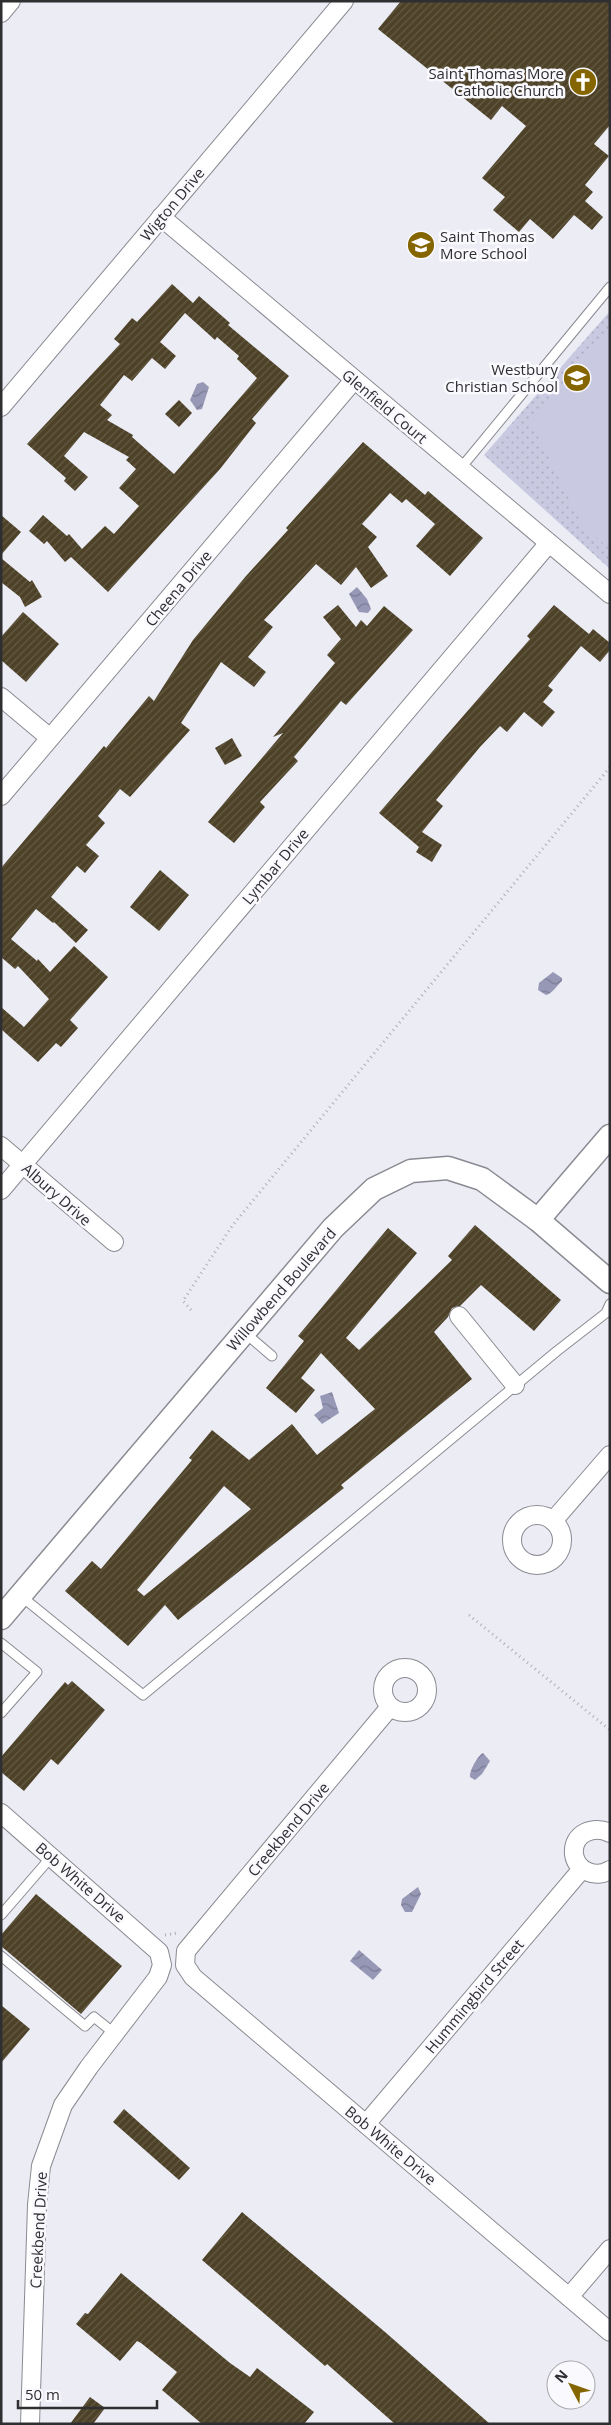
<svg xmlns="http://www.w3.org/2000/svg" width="611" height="2425" viewBox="0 0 611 2425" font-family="'Open Sans',sans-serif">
<defs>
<pattern id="grass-dots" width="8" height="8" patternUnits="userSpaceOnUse" patternTransform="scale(1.25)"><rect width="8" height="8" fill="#c9cae1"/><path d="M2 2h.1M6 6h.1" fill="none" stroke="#adaec2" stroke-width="1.8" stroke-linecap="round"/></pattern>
<pattern id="water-waves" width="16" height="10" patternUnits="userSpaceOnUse" patternTransform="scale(1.25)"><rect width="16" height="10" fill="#9798b6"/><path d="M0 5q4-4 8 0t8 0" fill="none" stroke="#7c7c95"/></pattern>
<pattern id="building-hatch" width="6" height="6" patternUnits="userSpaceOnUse" patternTransform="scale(1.25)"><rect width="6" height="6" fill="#4d4127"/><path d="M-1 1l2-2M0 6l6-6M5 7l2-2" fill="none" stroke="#645b46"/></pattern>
</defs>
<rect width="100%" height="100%" fill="#ebecf4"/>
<path fill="url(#grass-dots)" d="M610,311V569L484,455Z"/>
<path fill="#c9cae1" d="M610,329V549L582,525L531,422L607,330Z"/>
<g fill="url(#water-waves)">
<path d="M203,382L209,387L202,409L197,410L190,400L197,384Z"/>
<path d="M357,587L367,599L371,609L368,613L359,612L349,594Z"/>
<path d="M553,972L562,978V981C557,985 552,994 546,995L538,990L539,983Z"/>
<path d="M332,1392L339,1413L322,1424L314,1415L323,1408L320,1396Z"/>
<path d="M483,1753L490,1761L482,1774L475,1780L470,1777C469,1771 478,1755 483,1753Z"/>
<path d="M418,1887L421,1894L412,1912H405L401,1905L402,1899Z"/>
<path d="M359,1950L382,1970L373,1980L350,1961Z"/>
</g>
<g fill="url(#building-hatch)" fill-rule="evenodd">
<path d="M401,1H610V125L594,144L609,156L585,185L593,192L585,201L603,217L592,230L574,215L553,239L530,219L519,232L493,210L505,197L482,178L526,126L502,106L491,120L378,29Z"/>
<path d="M172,284L193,303L199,296L230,323L228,325L289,376L252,419L256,423L220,469L108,592L71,557L65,562L47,541L44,544L29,531L43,515L67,536L69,534L82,549L105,526L114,534L139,506L119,488L136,469L126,460L129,457L84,432L64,456L88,477L75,491L64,481L66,478L27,444L120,344L114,339L132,318L137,322ZM185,313L215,340L217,337L239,356L237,359L257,378L174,474L132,437L133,435L107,420L112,415L100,405L124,375L132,381L152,358L165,369L176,356L160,342Z"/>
<path d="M179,400L192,413L179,427L165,414Z"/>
<path d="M363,442L425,495L428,491L483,538L450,576L416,546L435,524L406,499L402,503L390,493L362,524L377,537L368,547L388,576L371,588L356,567L341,585L316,564L264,620L273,627L248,657L266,672L254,687L221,662L181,723L190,730L130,797L120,789L98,816L105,823L86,845L99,856L85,873L77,866L51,897L88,930L76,943L54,922L53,923L36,909L11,939L37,961L38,959L50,972L74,946L108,977L70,1020L78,1028L61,1047L56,1043L38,1062L1,1029V1007L24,1027L49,999L18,966L15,969L1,957V868L104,746L106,748L149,696L154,701L193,640L246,576L288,530L286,528Z"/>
<path d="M1,515L21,532L1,555Z"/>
<path d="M1,558L30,582L32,580L42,597L25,607L20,597L1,582Z"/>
<path d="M338,605L356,627L361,620L367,626L384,606L413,630L346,705L341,701L294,757L298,761L260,802L265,807L234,843L208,822L283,733L273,737L335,663L327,655L341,639L323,617Z"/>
<path d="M554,605L589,634L593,629L610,643V650L600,662L581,646L548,686L553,690L543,702L555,712L542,727L524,712L507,732L500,726L480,747L436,800L443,806L422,832L442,845L432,862L416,852L419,847L379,813L530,639L527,636Z"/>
<path d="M23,612L59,644L26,682L1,660V637Z"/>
<path d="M232,738L242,756L225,765L215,748Z"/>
<path d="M160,870L189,895L159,931L130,907Z"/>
<path d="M475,1225L561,1300L534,1331L481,1285L460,1306L452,1308L448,1317L434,1332L472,1379L341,1485L344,1488L178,1620L165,1605L128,1646L65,1591L92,1561L101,1569L192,1460L189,1458L212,1430L249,1460L292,1424L317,1455L375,1409L321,1353L301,1378L315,1390L296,1413L266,1388L304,1341L298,1336L388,1228L417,1253L346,1338L359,1350L452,1260L448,1256ZM224,1486L251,1509L144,1596L137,1590Z"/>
<path d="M72,1681L105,1710L58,1765L51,1759L24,1791L1,1772V1757L65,1682L68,1685Z"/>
<path d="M36,1894L122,1966L81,2014L1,1946V1935Z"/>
<path d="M1,2005L30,2029L1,2063Z"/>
<path d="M124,2109L190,2168L179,2180L113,2122Z"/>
<path d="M242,2212L385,2332L490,2424H395L327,2364L325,2366L202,2260Z"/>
<path d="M121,2273L230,2363L250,2377L257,2368L314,2412L304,2424H202L162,2390L177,2372L141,2343L137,2341L120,2361L76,2324L85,2313L88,2314Z"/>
<path d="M90,2397L105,2408L93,2424H70Z"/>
</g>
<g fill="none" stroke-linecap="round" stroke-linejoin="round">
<defs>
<g id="service">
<path d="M460,469L610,287"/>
<path d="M244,1332L272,1356"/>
<path d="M21,1596L143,1695L557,1351L606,1313L610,1304"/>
<path d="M1,1643L37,1672L1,1713"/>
<path d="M1,1915L52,1856"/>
<path d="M1,1956L85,2026L94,2017L115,2034"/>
</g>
<g id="minor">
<path d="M1,13L11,1"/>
<path d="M161,217L610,594"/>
<path d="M1,407L344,1"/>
<path d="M1,697L50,738"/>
<path d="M1,796L354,380"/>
<path d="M1,1146L114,1242"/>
<path d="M1,1190L549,543"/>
<path d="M459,1316L515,1385"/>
<circle cx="537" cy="1540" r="25"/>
<path d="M553,1521L610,1455"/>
<circle cx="405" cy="1690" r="22"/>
<path d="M390,1707L186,1951L185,1965L193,1977L610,2332"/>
<path d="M1,1813L159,1952L162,1965L158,1977L89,2067L63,2105L41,2166L37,2205L30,2424"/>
<path d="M610,1833C594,1825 572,1833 574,1854C576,1871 596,1879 610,1870"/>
<path d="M366,2124L582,1869"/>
<path d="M569,2297L610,2249"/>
</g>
<g id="tertiary">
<path d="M538,1220L610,1136"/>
<path d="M1,1618L333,1228L374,1189L411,1171L448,1168L482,1179L538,1220L610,1282"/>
</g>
</defs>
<use href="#service" stroke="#8a8a92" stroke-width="11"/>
<use href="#minor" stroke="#8a8a92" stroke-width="20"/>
<use href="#tertiary" stroke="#8a8a92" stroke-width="25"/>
<g stroke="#afb0b6" stroke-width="3" stroke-dasharray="1 4" stroke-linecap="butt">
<path d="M191,1310L183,1301L232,1226L610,767"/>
<path d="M469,1615L610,1730"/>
<path d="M165,1935L178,1933"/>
</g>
<use href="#service" stroke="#fff" stroke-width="9"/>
<use href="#minor" stroke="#fff" stroke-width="18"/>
<use href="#tertiary" stroke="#fff" stroke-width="22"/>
</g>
<defs>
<symbol id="church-disc" viewBox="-11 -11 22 22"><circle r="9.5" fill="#856500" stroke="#f9f9fe"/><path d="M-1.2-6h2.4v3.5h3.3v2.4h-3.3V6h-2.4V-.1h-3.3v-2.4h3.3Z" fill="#fff"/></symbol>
<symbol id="school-disc" viewBox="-11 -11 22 22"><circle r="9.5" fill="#856500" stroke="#f9f9fe"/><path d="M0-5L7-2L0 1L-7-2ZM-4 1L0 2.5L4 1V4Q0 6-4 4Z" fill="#fff"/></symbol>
</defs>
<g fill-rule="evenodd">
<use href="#church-disc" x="567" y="66" width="32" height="32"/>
<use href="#school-disc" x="405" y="229" width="32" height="32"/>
<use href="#school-disc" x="561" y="362" width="32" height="32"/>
</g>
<g text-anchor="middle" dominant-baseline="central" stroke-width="5" stroke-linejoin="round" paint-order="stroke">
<g font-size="15" fill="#2f2f32" stroke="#f9f9fe" text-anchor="end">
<text x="564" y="73">Saint Thomas More<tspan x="564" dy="17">Catholic Church</tspan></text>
<text x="440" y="236" text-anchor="start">Saint Thomas<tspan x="440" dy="17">More School</tspan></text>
<text x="558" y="369">Westbury<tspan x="558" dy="17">Christian School</tspan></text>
</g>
<g font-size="15" fill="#2f2f32" stroke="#f9f9fe">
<text transform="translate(172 204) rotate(-50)">Wigton Drive</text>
<text transform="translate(385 406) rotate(40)">Glenfield Court</text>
<text transform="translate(178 588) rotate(-50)">Cheena Drive</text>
<text transform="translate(275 866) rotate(-50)">Lymbar Drive</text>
<text transform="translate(57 1194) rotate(41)">Albury Drive</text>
<text transform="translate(281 1289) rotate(-49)">Willowbend Boulevard</text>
<text transform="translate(288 1829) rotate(-50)">Creekbend Drive</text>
<text transform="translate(81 1882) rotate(41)">Bob White Drive</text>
<text transform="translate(474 1996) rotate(-50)">Hummingbird Street</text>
<text transform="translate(391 2145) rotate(40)">Bob White Drive</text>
<text transform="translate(38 2230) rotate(-87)">Creekbend Drive</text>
</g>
</g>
<rect width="611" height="2425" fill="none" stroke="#2f2f32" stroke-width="5"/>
<g transform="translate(571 2385) rotate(311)"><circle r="24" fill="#f9f9fe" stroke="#a8a8ac"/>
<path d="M0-4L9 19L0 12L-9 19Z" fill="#856500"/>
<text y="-8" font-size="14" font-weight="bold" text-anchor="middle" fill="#2f2f32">N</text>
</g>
<path d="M18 2400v8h139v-8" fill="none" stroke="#2f2f32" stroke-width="2.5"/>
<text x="25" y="2400" font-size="15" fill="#2f2f32" stroke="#f9f9fe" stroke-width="4" paint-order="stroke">50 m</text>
</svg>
